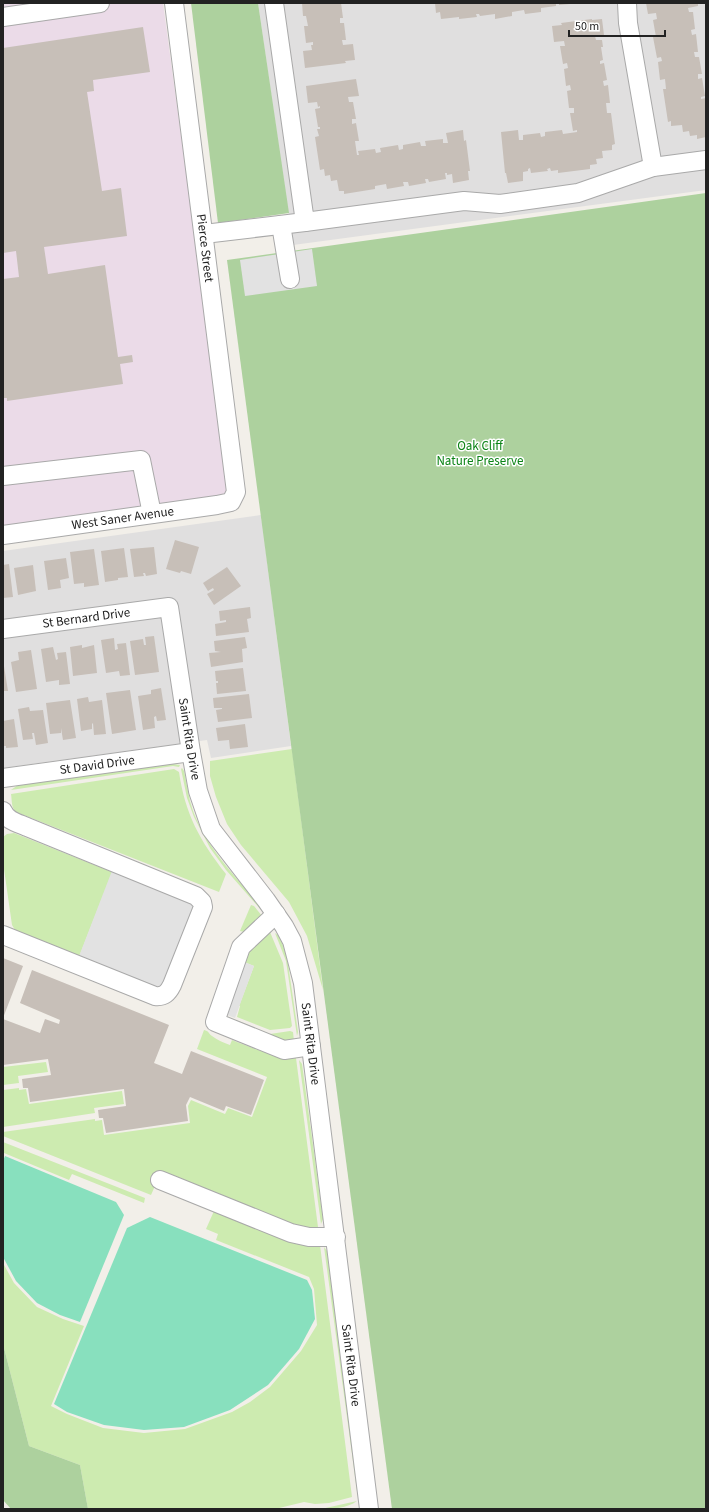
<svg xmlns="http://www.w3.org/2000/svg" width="709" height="1512" viewBox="0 0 709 1512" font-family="'Source Sans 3',sans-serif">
<rect width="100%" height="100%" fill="#f2efe9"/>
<g fill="#e0dfdf">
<path d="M258,3H706V190L293,245Z"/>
<path d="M261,515L291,746L211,758L207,740L3,768V551Z"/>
</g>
<path fill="#ebdbe8" d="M3,3H163L230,497L3,528Z"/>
<g fill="#cdebb0">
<path d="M292,749L323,990L307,936L289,902L241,845L227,824L216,797L210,776V761Z"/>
<path d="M173,764L180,765L179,767L173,766L11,790L18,785Z"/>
<path d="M182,768L184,771C186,781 188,791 190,801C201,842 233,874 260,905L262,911L226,870L210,848L194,817L187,798L181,769Z"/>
<path d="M174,769L179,772C185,814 200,841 226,874L219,892L16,812C11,808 12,800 11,794Z"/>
<path d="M14,833L117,874L110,878L79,957L15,930L12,925L3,862V837L7,834Z"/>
<path d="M251,905L254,906L262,916L244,932L240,931Z"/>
<path d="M267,932H270L283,963L292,1026L290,1028L270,1030L237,1017L240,1006H239L254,966L244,962L248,951Z"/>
<path d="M275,933L280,937L287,957L298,1032L297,1036L286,961Z"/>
<path d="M236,1020L270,1034L290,1031L293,1032L294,1041L289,1043L234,1025Z"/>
<path d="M204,1030C209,1031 208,1033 212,1036C217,1040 224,1043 230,1045L232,1040C254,1049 273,1056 296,1058L318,1227L315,1229L296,1227L157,1172L152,1184L155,1186L151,1195L3,1136V1132L95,1119V1121L102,1120L104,1135L190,1123L188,1106L191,1100L225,1114L228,1108L252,1117L267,1077L197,1049Z"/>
<path d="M299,1060L302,1064L323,1219L321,1224Z"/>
<path d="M46,1062L48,1072L18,1076L19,1083L3,1085V1067Z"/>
<path d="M19,1088V1090L26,1089L29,1104L122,1091L124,1104L94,1108L95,1113L3,1127V1090Z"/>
<path d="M3,1142L145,1198L144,1203L72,1174L69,1180L4,1153L3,1155Z"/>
<path d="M214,1211L320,1245L352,1497L329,1503L315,1504L304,1502L275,1509H88L80,1465L29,1446L3,1344V1263L14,1283L37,1307L63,1319L84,1326L51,1406L67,1414L103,1428L144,1433L185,1429L232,1412L250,1402L270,1387L301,1351L317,1325L314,1289L309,1277L216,1240L218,1234L206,1229Z"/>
<path d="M324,1247L327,1251L358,1490L357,1491Z"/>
<path d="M357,1501C342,1512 316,1509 298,1509L305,1508L321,1509Z"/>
</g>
<g fill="#add19e">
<path d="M191,3H258L289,213L218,223Z"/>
<path d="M706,193V1509H392L227,260Z"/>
<path d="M3,1344L29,1446L80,1465L88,1509H11L3,1500Z"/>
</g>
<g fill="#88e0be">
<path d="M5,1156L116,1202L124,1215L80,1322L60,1315L37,1303L16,1281L3,1257V1161Z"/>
<path d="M150,1217L307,1280L312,1290L315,1319L299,1349L268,1385L230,1410L184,1427L144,1430L104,1425L67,1412L54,1404L127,1228Z"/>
</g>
<g fill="#e2e2e2">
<path d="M312,249L317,286L245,296L240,260Z"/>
<path d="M115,863L199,898L165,995L76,964Z"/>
<path d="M237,959L254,966L235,1018L219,1012Z"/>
</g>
<g fill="#c7bfb8">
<path d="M302,3H341L343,18H340V23H344L346,40H342L343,45L353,44L355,60L345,61L346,63L305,68L303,51L312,50L311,45H313V42L306,43L304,26H308L306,16H303Z"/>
<path d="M435,3H556V6L541,8V12L525,14L524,10L512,12V16L495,19V14L480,16L479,14H476L477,17L459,19V17L441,19L440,12L436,13Z"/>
<path d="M559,3H570V4L559,5Z"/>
<path d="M646,3H698V6L688,8L689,12H693L695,29L691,30L692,35L696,34L698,52H694L695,57H699L702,74H698V79L702,78L705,96L701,97V99L706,98V137L697,139V135L690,136L689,131L683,132L682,125L671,126V121L668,122L663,89H666L665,79L660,80L658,62L662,61L661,57L657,58L653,37H656L653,20L657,19L656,13L648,14Z"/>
<path d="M592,19V20L602,19L604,35L595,36L596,40H602L603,47H601L603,60L600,61V64L604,63L607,80L603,81L604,86L608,85L610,103H606L607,113H611L615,144L612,145V150L602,151L603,158L596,159L597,164L590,165V169L558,173V170L551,171L550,168L547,169L548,171L531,173L530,168L528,169V171L523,172V181L508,183L506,173H505L501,132L518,130L519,140H523V135L540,133L541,137L545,136V132L562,130L563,134L577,132V130L573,131L570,113H574V108H569L567,91L571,90L570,85L566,86L564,69L568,68L567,63L563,64L560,46H565L564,41L554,42L552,26L562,25L561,23Z"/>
<path d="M143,27L150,72L93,80L94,91L87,92L102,191L121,188L127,236L44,247L48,274L105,265L118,357L132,355L133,362L120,364L123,384L7,401V398H3V279L19,277L16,251L3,253V48Z"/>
<path d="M356,79L359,96L348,97L349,102H353L356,119H352V124L356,123L359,141H355L357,155H359L358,151L375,149L376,153L381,152L380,148L398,145L399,150L403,149V145L420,142L421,146H426L425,141L443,139V143H448L446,133L463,130L464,141L466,140L470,171H468L469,180L453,183L452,174L447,175V173H445L446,179L429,182L428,179H425L426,183L409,186L408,182H403L404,186L387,189L386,184L375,186V189L344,194V191H339L337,180L331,181L330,175L325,176L324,169L320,170L315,137L319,136L317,129H320V127H318L315,109L320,108V106L318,107L317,102L308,103L306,86Z"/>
<path d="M175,540L199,547L191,574L181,571L180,573L166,569Z"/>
<path d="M154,547L157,574L146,576L145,573H143L144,576L134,577L130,549Z"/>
<path d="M124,548L128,577L118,578V580L105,582L101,551Z"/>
<path d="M94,549L99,585L84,587V583L74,584L70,552Z"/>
<path d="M66,558L69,578L60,580L61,588L48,590L44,561Z"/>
<path d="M9,564L13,597L3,598V565Z"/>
<path d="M33,565L36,591L18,595L14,568Z"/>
<path d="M227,567L241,586L214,605L207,594L214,590L213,588L208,591L203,583Z"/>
<path d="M250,607L251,618L247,619L249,632L216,636L215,624L226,622V620L220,621L219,611Z"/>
<path d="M154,636L159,672L135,675L130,641L143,639L144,645H146L145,637Z"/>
<path d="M245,637L247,648L242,649L243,662L211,667L209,653L221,652L215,651L214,641Z"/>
<path d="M114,638L115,650L118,649L117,644L126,643L130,675L120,676L119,671L106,673L101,640Z"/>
<path d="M82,645V648L94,645L97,673L73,676L70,647Z"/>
<path d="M53,647L56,660L58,659L57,653L66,652L70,684L59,685V680L46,682L41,649Z"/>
<path d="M31,650L37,689L16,692L11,662L19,660L18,652Z"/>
<path d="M3,660L8,691H3Z"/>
<path d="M243,668L246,691L217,694L216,683H218V681H216L215,671Z"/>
<path d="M161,688L166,720L157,721L156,716L154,717L155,728L143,730L138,696L151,694V690Z"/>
<path d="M130,690L136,730L112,734L106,693Z"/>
<path d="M249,694L252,718L218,722L216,710L222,709V708H214L213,698Z"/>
<path d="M88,697L89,702L102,700L106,734L94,735L93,723L92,724V729L81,731L77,699Z"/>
<path d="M70,700L76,738L63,740L61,728V733L50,734L46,703Z"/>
<path d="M29,707L30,711L43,710L48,743L36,745L34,733H32L33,739L23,740L18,709Z"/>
<path d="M14,719L18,747L6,748V746H3V721Z"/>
<path d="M245,724L248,747L230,749L229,740L218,741L216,728Z"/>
<path d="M3,958L23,966L3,1018Z"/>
<path d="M32,970L169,1025L154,1063L182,1074L191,1051L264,1080L251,1115L226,1106L224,1111L190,1097L186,1105L188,1121L106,1133L103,1118H99L98,1110L126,1106L124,1089L30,1102L28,1088H23L22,1079L51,1075L48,1059L3,1065V1019L40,1033L45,1019L59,1024L60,1020L20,1003Z"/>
</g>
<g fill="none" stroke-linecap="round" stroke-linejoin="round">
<defs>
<g id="minor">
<path d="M274,3L305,222L464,201L500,204L578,193L653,167L706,160"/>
<path d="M627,3L628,23L653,167"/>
<path d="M3,17L100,3"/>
<path d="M281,225L290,279"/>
<path d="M204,234L305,222"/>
<path d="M3,476L141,460L152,514"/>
<path id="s1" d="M3,535L217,505L231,502L236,492L174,3"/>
<path id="s2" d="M3,629L169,607L191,752L198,791L211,829L266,900L284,926L292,941L303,983L369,1509"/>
<path id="s3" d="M3,778L191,752"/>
<path d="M3,811C7,821 18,823 27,827L196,896L202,902L203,907L172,985C168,993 164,997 155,996L3,935"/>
<path d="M276,914L241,947L215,1022L284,1050L311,1046"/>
<path d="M160,1180L291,1233L309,1237H336"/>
</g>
</defs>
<use href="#minor" stroke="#a9a9a9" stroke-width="20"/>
<use href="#minor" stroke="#fff" stroke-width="18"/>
</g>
<g text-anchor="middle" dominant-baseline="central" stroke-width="3" stroke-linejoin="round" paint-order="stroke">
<g font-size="13" fill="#222" stroke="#fff">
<text transform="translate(205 248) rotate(83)">Pierce Street</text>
<text stroke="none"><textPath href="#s1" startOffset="121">West Saner Avenue</textPath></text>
<text stroke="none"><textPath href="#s2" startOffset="84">St Bernard Drive</textPath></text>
<text stroke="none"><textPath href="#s2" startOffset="301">Saint Rita Drive</textPath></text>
<text stroke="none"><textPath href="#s3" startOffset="95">St David Drive</textPath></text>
<text stroke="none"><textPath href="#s2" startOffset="637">Saint Rita Drive</textPath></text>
<text stroke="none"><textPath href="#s2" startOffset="961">Saint Rita Drive</textPath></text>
</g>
<g font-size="13" fill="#0c8416" stroke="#fff">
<text x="480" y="446">Oak Cliff<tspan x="480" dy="15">Nature Preserve</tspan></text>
</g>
</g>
<rect width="709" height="1512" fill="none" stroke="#222222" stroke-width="8"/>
<path d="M569 30v6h96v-6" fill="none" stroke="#222222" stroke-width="2"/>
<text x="575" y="30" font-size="12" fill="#222222" stroke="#ffffff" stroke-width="3" paint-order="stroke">50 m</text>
</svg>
